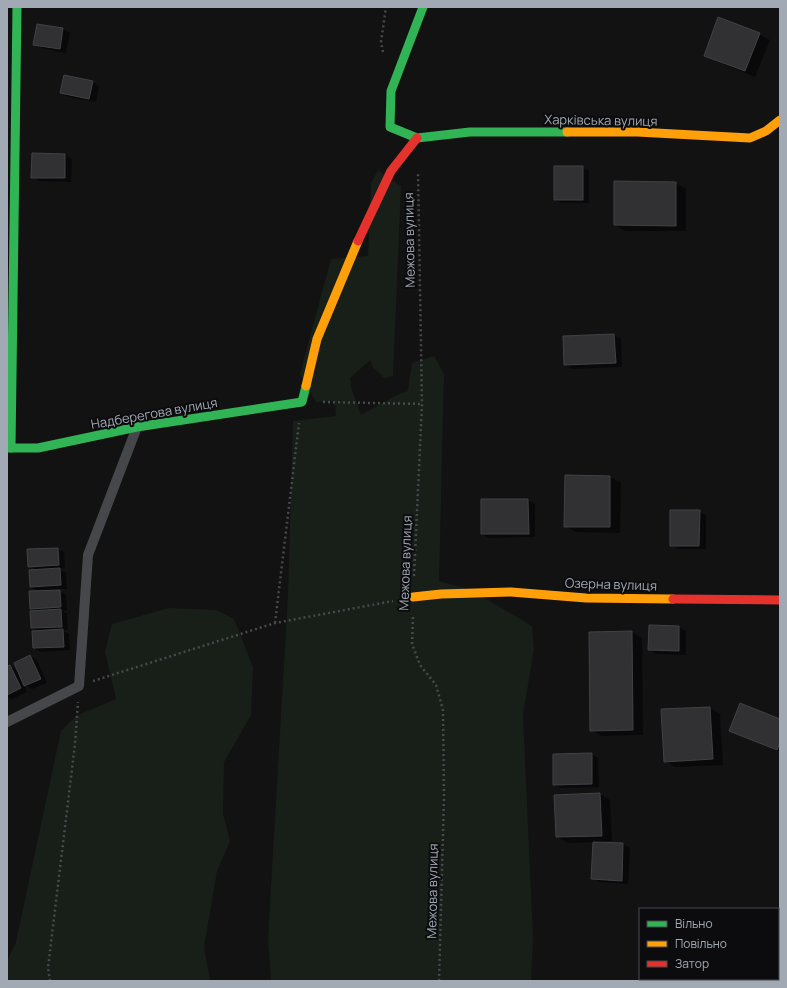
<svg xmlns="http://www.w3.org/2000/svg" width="787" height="988" viewBox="0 0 787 988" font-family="Manrope,sans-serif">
<rect width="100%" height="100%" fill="#121212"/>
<g fill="#181f18">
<path d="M378,170L401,186L393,376L384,378L373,367L370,360L350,378L351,387L361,415L397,395L408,391L412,363L434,356L444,374L439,581L471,590L532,626L534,649L523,715L533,939L531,981H271L268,938L288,596L293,421L336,416L335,401L316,402L300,374L331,259L368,256L371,183Z"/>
<path d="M169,608L216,610L234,619L253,667L251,715L224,762L223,814L230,841L217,871L204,947L210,981H7V961L16,942L61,731L76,716L116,699L105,652L112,624Z"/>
</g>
<g fill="#0007">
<path d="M38,25L63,29L70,33L66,53L41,48L35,44Z"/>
<path d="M759,34L770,40L755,77L715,61L705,55Z"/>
<path d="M93,82L99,86L96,102L68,97L61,93Z"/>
<path d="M33,154L65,155L72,159L71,182L39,181L32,177Z"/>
<path d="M582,167L589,171V203H561L554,199Z"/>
<path d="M676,183L686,189V231H625L615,225Z"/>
<path d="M614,335L621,339L622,367L572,369L565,365L564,337Z"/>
<path d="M566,476L610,477L621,483L620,533L576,532L565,526Z"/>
<path d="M528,500L535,504V537L489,538L482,534Z"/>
<path d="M699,511L706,515V549H678L671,545Z"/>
<path d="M57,549L64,552L65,568L59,569L66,573L67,589H57L66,595L67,610L62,611L67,614L68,630H62L69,634L70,650L41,652L34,648L39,632L32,628L37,612L31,608L40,592L31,587L37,570L29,566Z"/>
<path d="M650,626L679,627L686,631V655L656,654L649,650Z"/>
<path d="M632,632L642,638L643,735L602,736L591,730Z"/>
<path d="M30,656L37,660L47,683L32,689L24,685L27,692L12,699L7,696V667L10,666L18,671Z"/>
<path d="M710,708L720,714L723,765L675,767L665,761Z"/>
<path d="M780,720V752L730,731Z"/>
<path d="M591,754L598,758L599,787L561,788L554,784Z"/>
<path d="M600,794L610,800L612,841L598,842V843L623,844L630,848L628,884L599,882L592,878L594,842L568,843L557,837Z"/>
</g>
<g fill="#313133" stroke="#404246">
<path d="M718,17L760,33L745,71L704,56Z"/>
<path d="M37,24L63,28L60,49L33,45Z"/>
<path d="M64,75L93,81L89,99L60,93Z"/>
<path d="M32,153L65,154V178H31Z"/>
<rect x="554" y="166" width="29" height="34"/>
<path d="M614,181L676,182V226L614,225Z"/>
<path d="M614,334L616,363L564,365L563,336Z"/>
<path d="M565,475L610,476V527H564Z"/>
<path d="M481,499H528L529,534H481Z"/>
<path d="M670,510H700L699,546H670Z"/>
<path d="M58,548L59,565L28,567L27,549Z"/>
<path d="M60,568L61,585L30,587L29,570Z"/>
<path d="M60,590L61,607L30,609L29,591Z"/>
<path d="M61,609L62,627L31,628L30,611Z"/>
<path d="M649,625L679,626V651L648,650Z"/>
<path d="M63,629L64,647L33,648L32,631Z"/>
<path d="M632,631L633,730L590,731L589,632Z"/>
<path d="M30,655L41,679L24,686L14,663Z"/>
<path d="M10,665L21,688L7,695V666Z"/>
<path d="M740,703L780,719V743L777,750L729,731Z"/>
<path d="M710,707L713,759L664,762L661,709Z"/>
<path d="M592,753V784L553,785V754Z"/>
<path d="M600,793L602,836L556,837L554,795Z"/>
<path d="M593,842L623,843L622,881L591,879Z"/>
</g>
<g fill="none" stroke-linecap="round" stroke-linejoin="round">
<g stroke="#47494d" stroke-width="2.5" stroke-dasharray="2 3" stroke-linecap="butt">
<path d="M383,52L381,42L386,7"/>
<path d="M323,402L422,404"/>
<path d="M414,576L422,404L418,172"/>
<path d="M413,617L412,644L420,665L436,685L443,710L444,797L439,981"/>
<path d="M275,623L299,423"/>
<path d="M93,681L275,623L393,601"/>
<path d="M50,981L48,968L75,744L78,702"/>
</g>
<path stroke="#46474b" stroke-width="10" d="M7,722L79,686L88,555L137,427"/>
<g stroke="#30b455" stroke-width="9">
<path d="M423,7L391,91L390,127L417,138L470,132H567"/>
<path d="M7,448H38L137,427L302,402L306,386"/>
<path d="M11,448L17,7"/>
</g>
<g stroke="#ff9f0a" stroke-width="9">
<path d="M567,132H637L750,138L766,131L780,120"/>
<path d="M306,386L317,339L358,241"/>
<path d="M413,597L441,594L511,592L586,598L673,599"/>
</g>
<g stroke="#e5322d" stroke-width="9">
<path d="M358,241L391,171L417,138"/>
<path d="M673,599L780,600"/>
</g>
</g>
<g text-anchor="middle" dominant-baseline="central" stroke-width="4" stroke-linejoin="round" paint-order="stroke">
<g font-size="13" fill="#a1a9b5" stroke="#0c0c0e">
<text transform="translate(601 120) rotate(1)">Харківська вулиця</text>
<text transform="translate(409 240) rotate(-91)">Межова вулиця</text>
<text transform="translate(154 413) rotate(-10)">Надберегова вулиця</text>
<text transform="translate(405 563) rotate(-88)">Межова вулиця</text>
<text transform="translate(611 584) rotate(2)">Озерна вулиця</text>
<text transform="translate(432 891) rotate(-89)">Межова вулиця</text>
</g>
</g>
<rect width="787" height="988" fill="none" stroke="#a1a9b5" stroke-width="16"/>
<rect x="639" y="908" width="140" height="72" fill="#0c0c0e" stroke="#484b51"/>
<rect x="647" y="921" width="20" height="6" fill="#30b455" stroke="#484b51"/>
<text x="675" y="928" font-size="12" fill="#a1a9b5">Вільно</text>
<rect x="647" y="941" width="20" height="6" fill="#ff9f0a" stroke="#484b51"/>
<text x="675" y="948" font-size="12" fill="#a1a9b5">Повільно</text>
<rect x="647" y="961" width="20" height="6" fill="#e5322d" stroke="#484b51"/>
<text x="675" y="968" font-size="12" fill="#a1a9b5">Затор</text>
</svg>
